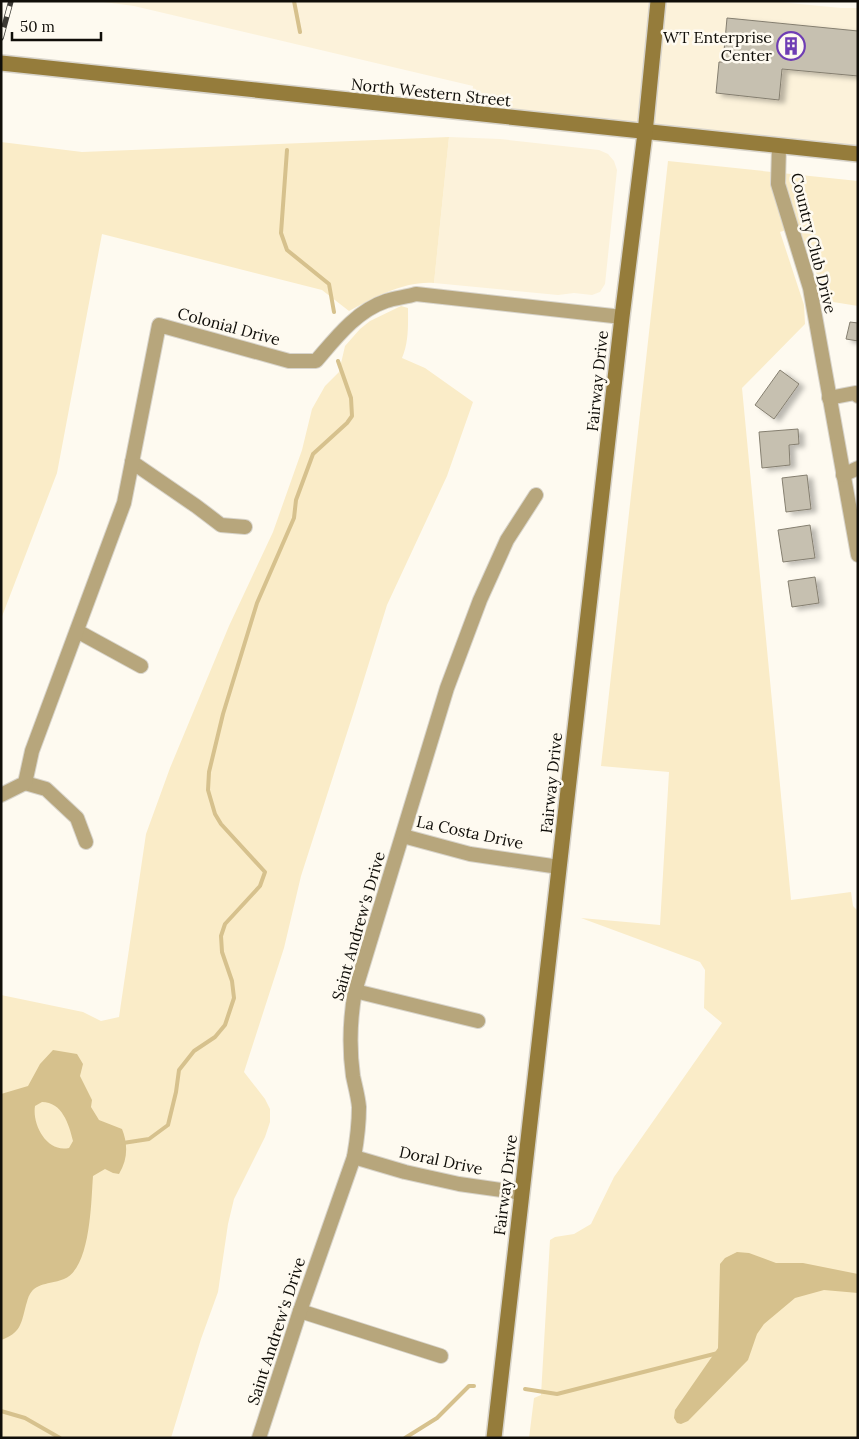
<svg xmlns="http://www.w3.org/2000/svg" width="859" height="1439" viewBox="0 0 859 1439" font-family="Lora,serif">
<defs>
<filter id="shadow"><feDropShadow dx="5.5" dy="3" stdDeviation="2.5" flood-color="#0004"/></filter>
</defs>
<rect width="100%" height="100%" fill="#fefaf0"/>
<g fill="#fcf2da">
<path d="M96,1H769L841,8H858V154L470,114L473,86L134,6Z"/>
<path d="M449,137L500,139L599,150L608,154L614,161L617,170L605,284L600,292L592,295L574,293L558,295L434,283Z"/>
</g>
<g fill="#faecc8">
<path d="M449,137L434,283C404,281 375,297 349,311L322,290L102,234L57,473L1,619V142L82,152Z"/>
<path d="M668,161L858,181V306L827,301L800,230L796,227L780,232L804,305L805,324L742,388L791,900L851,892L853,906L858,911V1438H529L534,1398L541,1395L550,1240L555,1237L574,1234L591,1224L614,1177L722,1023L704,1008L705,970L700,962L581,918L660,925L669,772L601,766Z"/>
<path d="M401,306L408,308C408,325 409,342 402,358L425,368L473,402L447,476L387,605L355,708L301,876L284,948L244,1072L265,1099L270,1109V1122L265,1137L234,1199L228,1224L218,1292L201,1339L171,1438H1V995L83,1012L101,1021L119,1017L146,834L170,768L229,626L273,532L302,450L312,409L325,386L339,372L345,346L360,329L370,321Z"/>
</g>
<g fill="#d6c18d" fill-rule="evenodd">
<path d="M53,1050L77,1054L83,1064L80,1076L92,1100L91,1107L99,1120L122,1129C128,1144 128,1159 119,1174L113,1173L105,1169L93,1176C91,1201 91,1268 64,1279C53,1284 37,1282 30,1294C28,1297 27,1302 26,1305C21,1324 21,1333 1,1340V1094L28,1086L40,1064ZM42,1102C62,1102 69,1124 73,1141L69,1148C47,1153 32,1125 35,1106Z"/>
<path d="M737,1252L749,1253L776,1263H803L858,1274V1293L824,1290L795,1298L764,1324L757,1334L748,1360L688,1421L681,1424L677,1423L674,1418L675,1410L718,1348L720,1264L725,1258Z"/>
</g>
<g fill="none" stroke-linecap="round" stroke-linejoin="round">
<g stroke="#d6c18d" stroke-width="4">
<path d="M294,1L300,32"/>
<path d="M287,150L281,233L287,250L329,284L334,312"/>
<path d="M123,1143L149,1139L168,1125L176,1092L179,1070L194,1051L215,1037L225,1025L234,998L232,981L222,952L221,936L225,924L260,886L265,872L221,824L215,814L208,790L209,772L223,714L257,603L294,518L296,500L313,454L347,423L352,416L351,398L338,361"/>
<path d="M525,1389L557,1394L718,1353"/>
<path d="M1,1411L25,1418L60,1438"/>
<path d="M405,1438L437,1418L469,1386H474"/>
</g>
</g>
<g fill="#c6c0b0" stroke="#857f70" filter="url(#shadow)">
<path d="M727,18L858,31V76L782,69L779,100L716,93L719,62H723Z"/>
<path d="M850,322L858,323V341L846,339Z"/>
<path d="M780,370L799,384L774,419L755,405Z"/>
<path d="M798,429L799,444L789,445L790,465L762,468L759,432Z"/>
<path d="M807,475L811,509L786,512L782,478Z"/>
<path d="M810,525L815,558L783,562L778,530Z"/>
<path d="M815,577L819,603L792,607L788,581Z"/>
</g>
<g fill="none" stroke-linecap="round" stroke-linejoin="round">
<defs>
<g id="street">
<path d="M779,147L778,184L810,288L858,555"/>
<path d="M829,398L855,393L858,396"/>
<path d="M132,462L196,506L221,525L245,527"/>
<path d="M843,475L858,468"/>
<path d="M77,631L141,666"/>
<path d="M25,783L46,789L77,818L86,842"/>
<path d="M1,795L25,783L32,751L124,503L159,325L289,361H316C335,339 356,311 386,301C395,298 406,297 416,294L622,317"/>
<path d="M403,836L470,854L559,867"/>
<path d="M355,991L478,1021"/>
<path d="M354,1157L405,1172L459,1184L522,1193"/>
<path d="M300,1311L441,1356"/>
<path d="M259,1438L300,1311L354,1157C357,1140 359,1124 359,1107C358,1096 355,1086 353,1076C349,1047 350,1019 355,991L447,688L480,600L507,540L536,495"/>
</g>
<g id="secondary">
<path d="M1,63L858,154"/>
<path d="M494,1438L622,317L645,133L658,1"/>
</g>
</defs>
<use href="#street" stroke="#d8d4cb" stroke-width="16"/>
<use href="#secondary" stroke="#d8d4cb" stroke-width="18"/>
<use href="#street" stroke="#b7a67c" stroke-width="14"/>
<use href="#secondary" stroke="#957c3b" stroke-width="15"/>
<defs>
<path id="rail" d="M1,38L11,1"/>
</defs>
<use href="#rail" stroke="#3d3b35" stroke-width="5.5"/>
<use href="#rail" stroke="#fefaf0" stroke-width="4" stroke-dasharray="11" stroke-linecap="butt"/>
</g>
<defs>
<symbol id="building-ring" viewBox="-11 -11 22 22"><circle r="9.5" fill="#fefaf0" stroke="#6f3db4" stroke-width="1.5"/><path d="M-4-6H4V6H1V3H-1V6H-4ZM-2.5-4.3h1.7v1.8h-1.7ZM.8-4.3h1.7v1.8H.8ZM-2.5-1h1.7V.8h-1.7ZM.8-1h1.7V.8H.8Z" fill="#6f3db4"/></symbol>
</defs>
<g fill-rule="evenodd">
<use href="#building-ring" x="775" y="30" width="32" height="32"/>
</g>
<g text-anchor="middle" dominant-baseline="central" stroke-width="5" stroke-linejoin="round" paint-order="stroke">
<g font-size="16" fill="#100e09" stroke="#fefaf0" text-anchor="end">
<text x="772" y="37">WT Enterprise<tspan x="772" dy="18">Center</tspan></text>
</g>
<g font-size="16" fill="#100e09" stroke="#fefaf0">
<text transform="translate(431 92) rotate(6)">North Western Street</text>
<text transform="translate(814 243) rotate(76)">Country Club Drive</text>
<text transform="translate(229 326) rotate(15)">Colonial Drive</text>
<text transform="translate(597 381) rotate(-84)">Fairway Drive</text>
<text transform="translate(551 783) rotate(-84)">Fairway Drive</text>
<text transform="translate(470 832) rotate(12)">La Costa Drive</text>
<text transform="translate(358 926) rotate(-74)">Saint Andrew's Drive</text>
<text transform="translate(441 1160) rotate(12)">Doral Drive</text>
<text transform="translate(505 1185) rotate(-83)">Fairway Drive</text>
<text transform="translate(276 1331) rotate(-72)">Saint Andrew's Drive</text>
</g>
</g>
<rect width="859" height="1439" fill="none" stroke="#100e09" stroke-width="5"/>
<path d="M12 32v8h89v-8" fill="none" stroke="#100e09" stroke-width="2.5"/>
<text x="20" y="32" font-size="15" fill="#100e09" stroke="#fefaf0" stroke-width="4" paint-order="stroke">50 m</text>
</svg>
